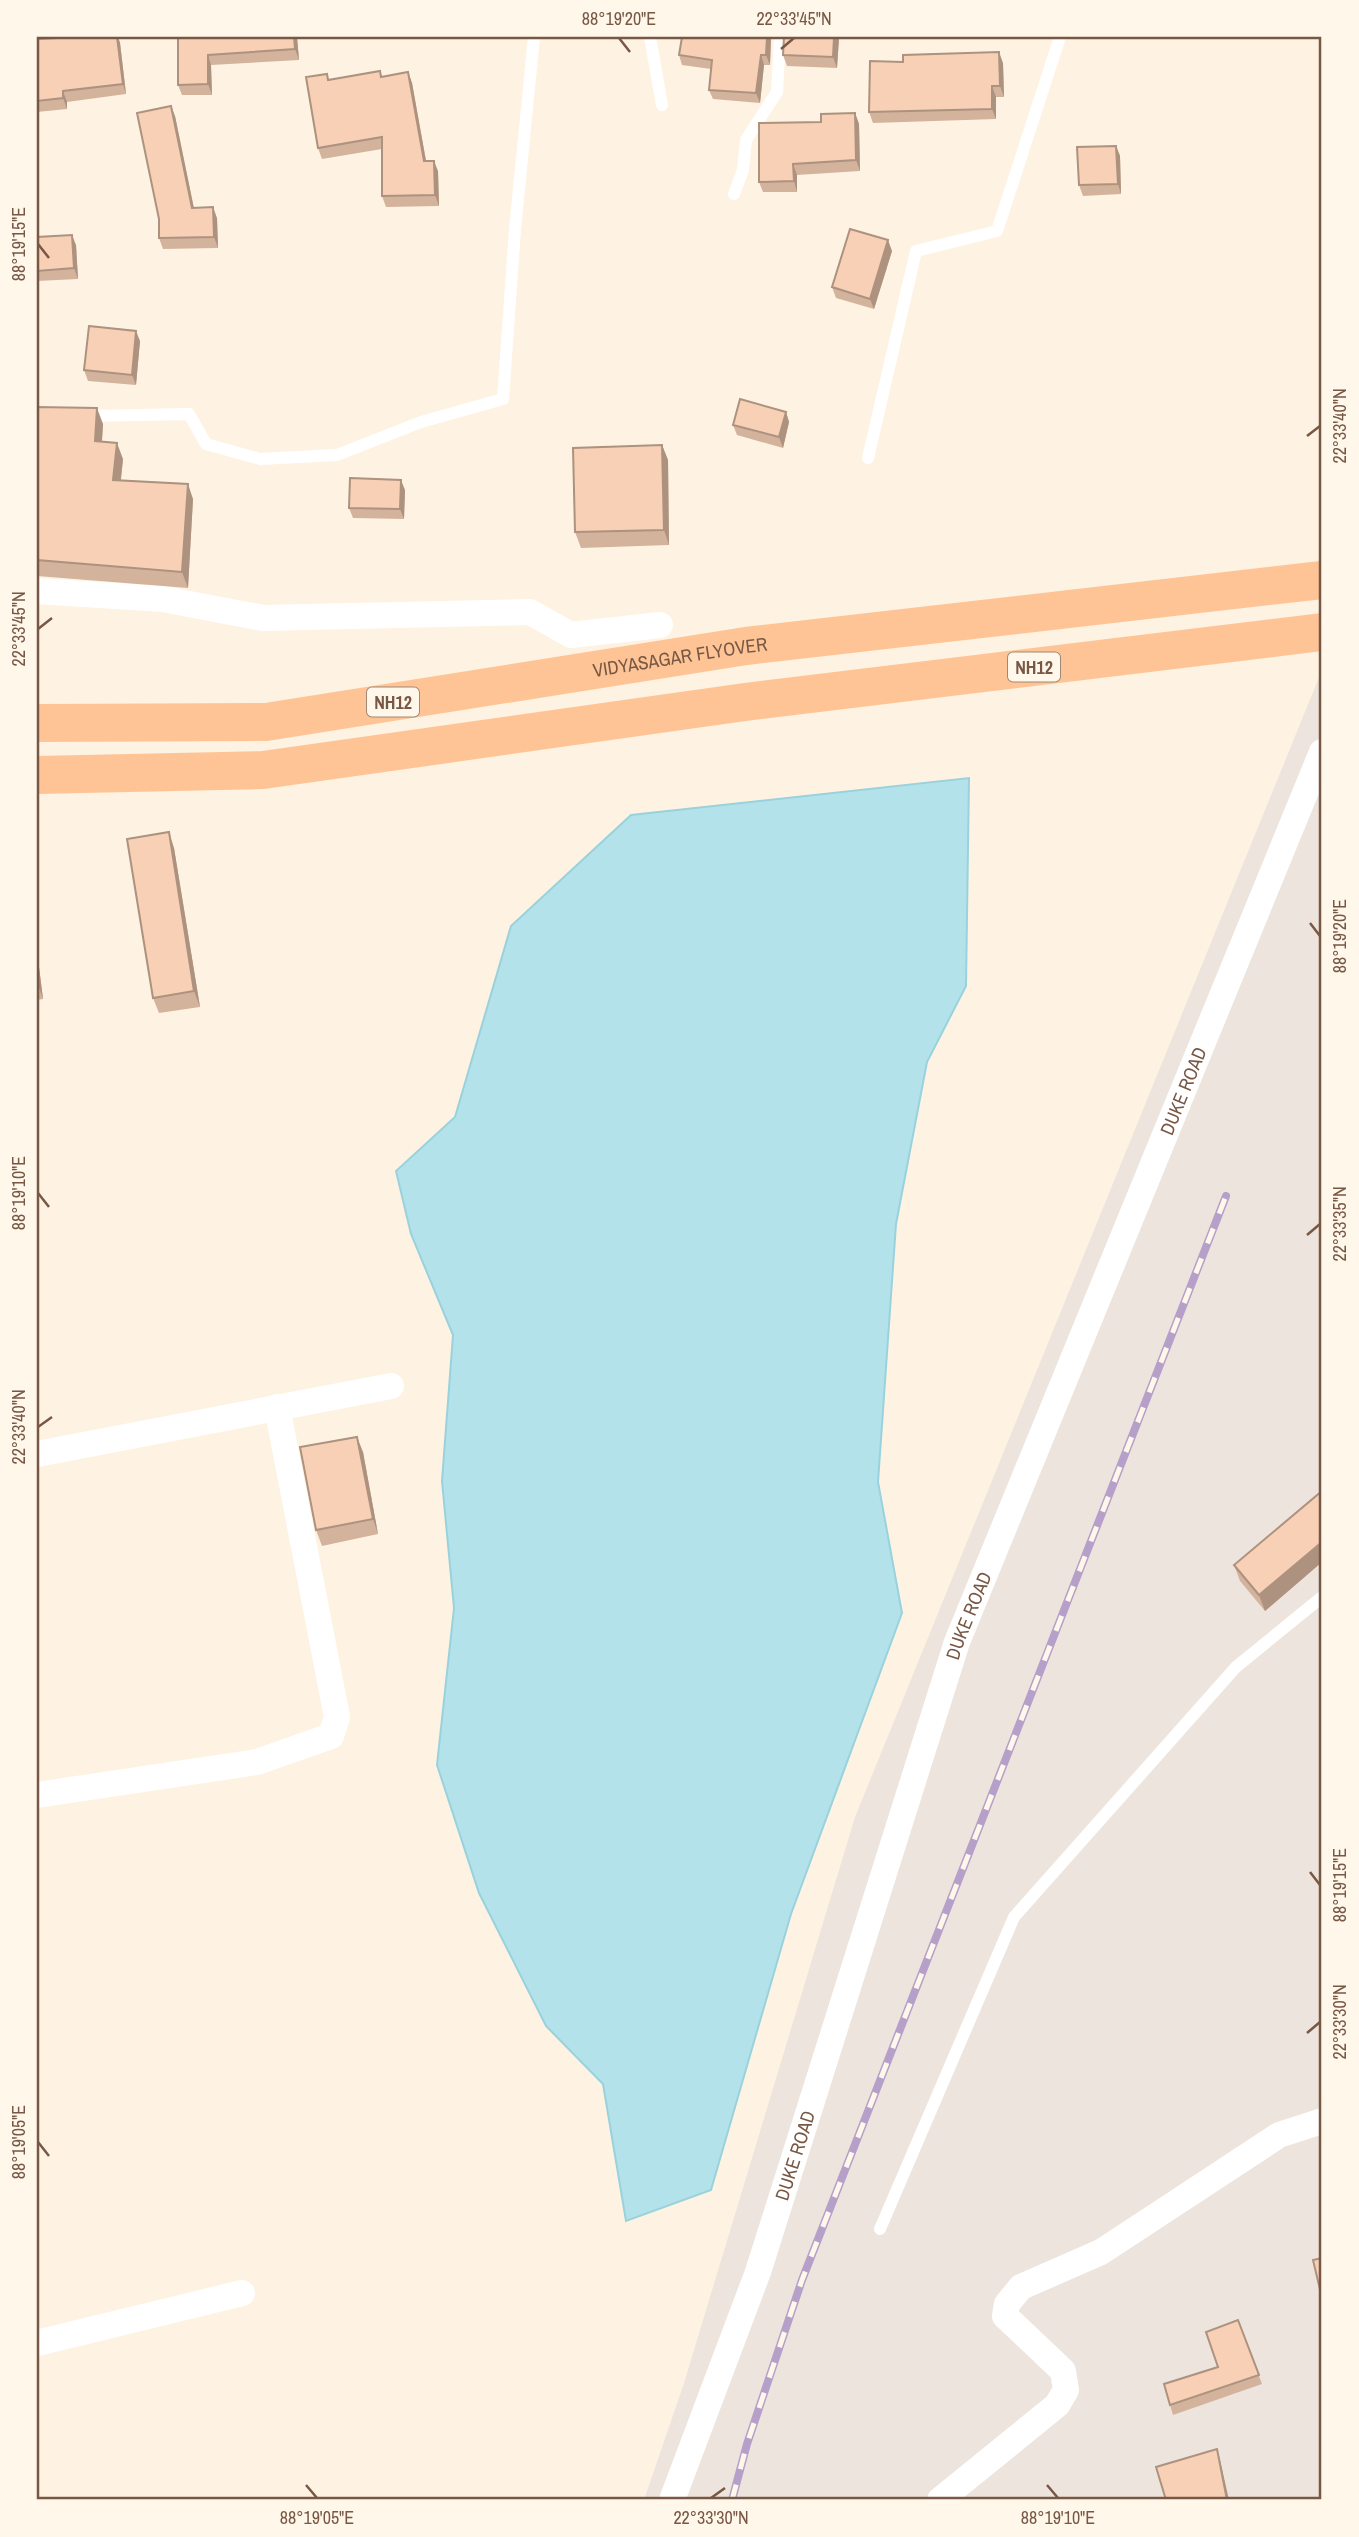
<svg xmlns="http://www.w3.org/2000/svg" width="1359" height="2537" viewBox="0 0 1359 2537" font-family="'Archivo Narrow',sans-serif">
<rect width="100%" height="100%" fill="#fef3e2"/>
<path fill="#ede5dd" d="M1322,670V2500H644L684,2383L855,1817Z"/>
<path fill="#b4e2ea" stroke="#99d2dd" stroke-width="2" d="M969,778L966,986L927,1062L896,1224L878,1482L902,1613L791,1914L711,2190L626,2221L603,2084L546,2026L479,1893L437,1765L454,1608L442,1481L453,1335L411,1234L396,1171L455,1117L511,926L631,815Z"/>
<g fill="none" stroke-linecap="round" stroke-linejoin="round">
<g stroke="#fff" stroke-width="12">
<path d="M650,37L662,105"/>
<path d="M734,194L743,170L746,140L777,92L780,37"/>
<path d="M86,416L189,414L206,444L260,459L337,455L421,422L503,399L515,229L534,37"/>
<path d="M868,458L916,251L997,231L1060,37"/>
<path d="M880,2229L1014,1917L1236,1667L1322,1597"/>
</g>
<g stroke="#fff" stroke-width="26">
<path d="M37,591L163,599L263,618L530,612L571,635L660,625"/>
<path d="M37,1454L391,1386"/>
<path d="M37,1795L257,1762L331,1736L337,1717L277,1407"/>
<path d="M37,2343L242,2293"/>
<path id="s1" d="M672,2500L758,2272L957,1642L1322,752"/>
<path d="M940,2500L1057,2405L1066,2390L1063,2371L1005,2316L1007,2304L1021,2287L1101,2252L1279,2135L1322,2121"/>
</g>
<g stroke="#ffc495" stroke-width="38">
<path id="s2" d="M37,723L266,722L746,646L1322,580"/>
<path d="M37,775L263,770L745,702L1322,632"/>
</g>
<defs>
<path id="rail" d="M732,2500L747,2444L802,2280L1226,1196"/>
</defs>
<use href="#rail" stroke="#b69fc9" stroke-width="8"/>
<use href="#rail" stroke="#fff7ea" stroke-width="5" stroke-dasharray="16" stroke-linecap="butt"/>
</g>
<g fill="#d4b39d">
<path d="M78,37H118L120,43L126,94L67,102V109L37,112V39Z"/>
<path d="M178,37H297L299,60L211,65L212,95H182L178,85Z"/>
<path d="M771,37L770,65H764L760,103L713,99L709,90L711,69L682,65L679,55Z"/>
<path d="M839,38L837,68L787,66L783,55Z"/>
<path d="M1003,63L1004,97H996V119L873,123L869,112Z"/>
<path d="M380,71L382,77L408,72L412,83L426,161L438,171L439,206L386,207L382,196V149L322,159L318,148L327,74L329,80Z"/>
<path d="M855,113L859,124L860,171L797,175V192H763L759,182L821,122Z"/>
<path d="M175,116L194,208L217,218L218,248L163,249L159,238Z"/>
<path d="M1116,146L1120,156L1121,194L1083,196L1079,185Z"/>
<path d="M37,237L76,245L78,279L37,281Z"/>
<path d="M892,251L874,309L836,298L832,287Z"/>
<path d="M140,341L136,385L88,381L84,370Z"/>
<path d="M37,407L103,424L102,441L123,459L121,480L193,499L188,588L37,576Z"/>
<path d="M786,412L789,422L783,448L737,435L733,425Z"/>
<path d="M662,445L668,460L669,545L581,548L575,532Z"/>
<path d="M405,490L404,519L353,518L349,508Z"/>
<path d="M174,848L200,1007L159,1013L153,998Z"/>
<path d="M37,951L43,999L37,1000Z"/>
<path d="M363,1452L378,1534L322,1546L316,1530Z"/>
<path d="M1322,1491V1562L1265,1611L1240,1581L1234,1565Z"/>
<path d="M1238,2320L1262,2384L1173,2415L1170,2405L1218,2367Z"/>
</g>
<g fill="#ad927f">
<path d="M117,37H118L120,43L126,94L123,84Z"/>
<path d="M294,37H297L299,60L295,49Z"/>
<path d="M767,37H771L770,65L766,55Z"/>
<path d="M834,37H838L839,38L837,68L833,57Z"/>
<path d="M999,52L1003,63L1004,97L1000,86Z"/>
<path d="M208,55L211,65L212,95L208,84Z"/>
<path d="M761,55L764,65L760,103L756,93Z"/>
<path d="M408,72L412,83L428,172L424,161Z"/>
<path d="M992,86L996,97V119L992,109Z"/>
<path d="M63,91L67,102V109L63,98Z"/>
<path d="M171,106L175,116L196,219L192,208Z"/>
<path d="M855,113L859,124L860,171L856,160Z"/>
<path d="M1116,146L1120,156L1121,194L1118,184Z"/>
<path d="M434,161L438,171L439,206L435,195Z"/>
<path d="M793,164L797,175V192L794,181Z"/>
<path d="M213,207L217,218L218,248L214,237Z"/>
<path d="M72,235L76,245L78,279L74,268Z"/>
<path d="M888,240L892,251L874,309L870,299Z"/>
<path d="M136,331L140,341L136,385L132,375Z"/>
<path d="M97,408L103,424L101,457L95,441Z"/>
<path d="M786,412L789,422L783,448L779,437Z"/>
<path d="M117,443L123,459L119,495L113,480Z"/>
<path d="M662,445L668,460L669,545L664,530Z"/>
<path d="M401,480L405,490L404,519L400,509Z"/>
<path d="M188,484L193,499L188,588L182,572Z"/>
<path d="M169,832L174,848L200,1007L194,991Z"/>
<path d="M37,951L43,999L37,982Z"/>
<path d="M357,1437L363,1452L378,1534L373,1519Z"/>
<path d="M1322,1542V1562L1265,1611L1259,1595Z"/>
<path d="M1217,2449L1220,2460L1229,2500H1227Z"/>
</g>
<g fill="#f7d0b6" stroke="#ad927f" stroke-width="2">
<path d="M78,37H117L123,84L63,91V98L37,101V39Z"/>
<path d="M178,37H294L295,49L208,55V84L178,85Z"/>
<path d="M682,37H767L766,55H761L756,93L709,90L712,60L679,55Z"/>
<path d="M784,37H834L833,57L783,55Z"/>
<path d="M999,52L1000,86H992V109L869,112L870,61L903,62V55Z"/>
<path d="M380,71L381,77L408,72L424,161H434L435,195L382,196V137L318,148L306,77L327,74L328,80Z"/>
<path d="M171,106L192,208L213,207L214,237L159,238V219L137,113Z"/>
<path d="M855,113L856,160L793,164L794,181L759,182V123L821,122V114Z"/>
<path d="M1116,146L1118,184L1079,185L1077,147Z"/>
<path d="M850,229L888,240L870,299L832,287Z"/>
<path d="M72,235L74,268L37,271V237Z"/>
<path d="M89,326L136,331L132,375L84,370Z"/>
<path d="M740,399L786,412L779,437L733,425Z"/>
<path d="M37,407L97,408L95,441L117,443L113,480L188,484L182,572L37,560Z"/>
<path d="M662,445L664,530L575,532L573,448Z"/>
<path d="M350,478L401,480L400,509L349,508Z"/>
<path d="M169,832L194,991L153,998L127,839Z"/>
<path d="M357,1437L373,1519L316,1530L300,1447Z"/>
<path d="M1322,1491V1542L1259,1595L1234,1565Z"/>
<path d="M1322,2258V2298L1313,2260Z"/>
<path d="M1238,2320L1259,2375L1170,2405L1164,2384L1218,2367L1206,2332Z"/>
<path d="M1217,2449L1227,2500H1166L1156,2467Z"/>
</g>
<path fill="none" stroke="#785845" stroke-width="2.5" d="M619,38L630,52M781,49L794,38M38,244L49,258M1307,436L1320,426M38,629L52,618M1310,923L1320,936M38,1193L49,1207M1307,1235L1320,1224M38,1427L52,1417M1310,1872L1320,1885M1307,2033L1320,2022M38,2142L49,2156M306,2485L317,2498M1047,2485L1058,2498M711,2498L725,2488"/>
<g text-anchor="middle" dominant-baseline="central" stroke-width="5" stroke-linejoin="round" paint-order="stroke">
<g fill="#fff7ea" stroke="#a08876" stroke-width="2">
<rect x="1008" y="652.5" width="52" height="29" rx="5"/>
<rect x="367" y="687.5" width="52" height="29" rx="5"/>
</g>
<g font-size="18" font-weight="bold" fill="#785845">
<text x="1034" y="667">NH12</text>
<text x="393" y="702">NH12</text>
</g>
<g font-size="19" fill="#785845" stroke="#fff7ea">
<text stroke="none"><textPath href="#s2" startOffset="648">VIDYASAGAR FLYOVER</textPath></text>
<text stroke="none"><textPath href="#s1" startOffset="1500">DUKE ROAD</textPath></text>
<text stroke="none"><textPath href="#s1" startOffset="933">DUKE ROAD</textPath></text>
<text stroke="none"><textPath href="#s1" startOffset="366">DUKE ROAD</textPath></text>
</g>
</g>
<rect width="1359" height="2537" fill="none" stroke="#fff7ea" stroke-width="77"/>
<rect x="38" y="38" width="1282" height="2460" fill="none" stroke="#785845" stroke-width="2.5"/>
<g font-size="18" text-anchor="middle" fill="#785845">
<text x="619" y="25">88°19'20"E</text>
<text x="794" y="25">22°33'45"N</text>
<text transform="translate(19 244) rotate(-90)" y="6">88°19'15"E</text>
<text transform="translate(1340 426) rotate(-90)" y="6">22°33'40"N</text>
<text transform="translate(19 629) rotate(-90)" y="6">22°33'45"N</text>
<text transform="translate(1340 936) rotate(-90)" y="6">88°19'20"E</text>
<text transform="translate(19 1193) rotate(-90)" y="6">88°19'10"E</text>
<text transform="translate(1340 1224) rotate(-90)" y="6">22°33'35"N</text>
<text transform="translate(19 1427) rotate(-90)" y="6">22°33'40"N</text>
<text transform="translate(1340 1885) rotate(-90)" y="6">88°19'15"E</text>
<text transform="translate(1340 2022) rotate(-90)" y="6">22°33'30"N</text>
<text transform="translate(19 2142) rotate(-90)" y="6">88°19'05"E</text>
<text x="317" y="2524">88°19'05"E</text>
<text x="711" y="2524">22°33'30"N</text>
<text x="1058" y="2524">88°19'10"E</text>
</g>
</svg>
